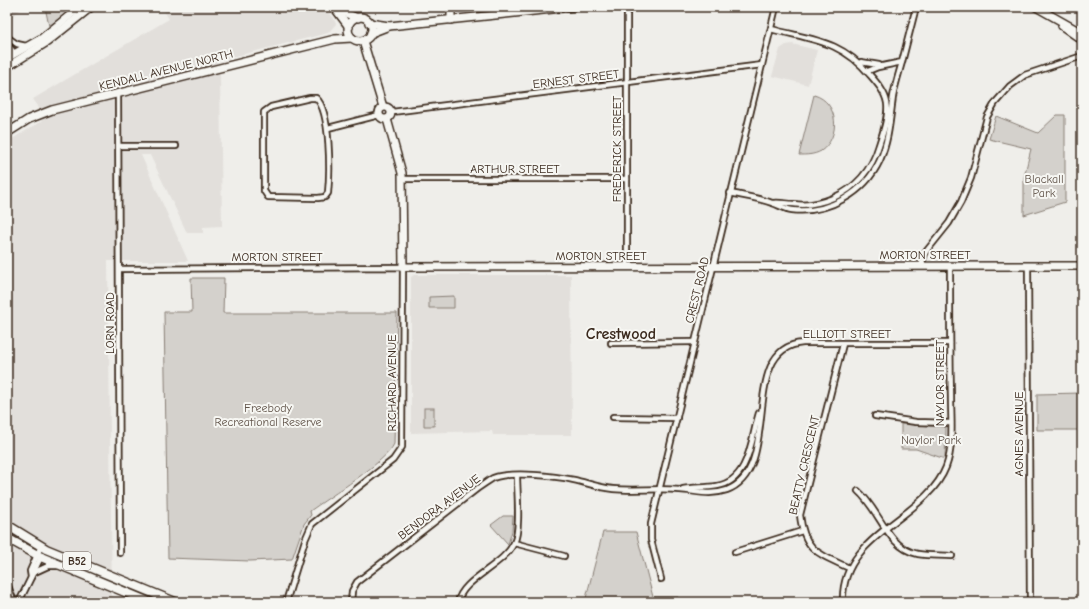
<svg xmlns="http://www.w3.org/2000/svg" width="1089" height="609" viewBox="0 0 1089 609" font-family="'Comic Neue',sans-serif">
<rect width="100%" height="100%" fill="#efeeea"/>
<filter id="ink" filterUnits="userSpaceOnUse"><feTurbulence type="fractalNoise" baseFrequency=".025" numOctaves="2"/><feDisplacementMap in="SourceGraphic" scale="8" xChannelSelector="R" yChannelSelector="G"/><feConvolveMatrix kernelMatrix="1 2 1 2 8 2 1 2 1" color-interpolation-filters="sRGB"/></filter>
<g filter="url(#ink)">
<g fill="#e2dfdb">
<path d="M7,7H24L7,20Z"/>
<path d="M170,7H322L333,17L336,24L328,33L216,61L220,76L222,226L203,227V233H187L150,155H141L188,261H108L112,602H7V142L42,121L38,106L33,99L169,19L164,11Z"/>
<path d="M792,44L817,50L808,85L772,76L780,49L786,45Z"/>
<path d="M414,275H571L572,435H493L492,431L411,433V277Z"/>
</g>
<g fill="#d4d1cc" stroke="#887e75">
<path d="M45,7H74L49,26Z"/>
<path d="M814,95C839,102 841,137 821,151C814,155 806,155 799,155Z"/>
<path d="M1057,115H1065V202L1024,215V177L1031,149L989,139L996,116L1038,133Z"/>
<path d="M191,278H224L223,313H397L394,444C386,462 329,497 310,511L311,515L304,524L292,559L250,561L168,558L164,312H192Z"/>
<path d="M454,296V308H429V297Z"/>
<path d="M1082,393V430H1037V394Z"/>
<rect x="424" y="408" width="10" height="18"/>
<path d="M901,424L946,427L945,459L916,449H901Z"/>
<path d="M503,516H513L512,531L508,544L491,525Z"/>
<path d="M603,532H636L653,597H678L676,602H585Z"/>
</g>
<g fill="none" stroke-linecap="round" stroke-linejoin="round">
<defs>
<g id="street">
<path d="M627,7V267"/>
<path d="M771,29C812,40 841,40 870,75C877,83 885,92 887,103C889,116 883,133 879,145C872,169 856,188 833,198C821,203 807,206 794,204C787,204 780,202 773,203"/>
<path d="M7,37L17,44L26,46"/>
<path d="M7,44L15,54"/>
<path d="M861,62L879,65"/>
<path d="M868,71L878,67L902,62L916,7"/>
<path d="M118,93L120,553"/>
<path d="M310,98H316C331,111 330,173 328,193L325,197L318,198L268,197L264,191V112L271,107Z"/>
<path d="M392,112L762,65"/>
<path d="M328,128L379,115"/>
<path d="M119,146H176"/>
<path d="M403,179H627"/>
<path d="M730,193C744,196 759,198 772,203C779,205 784,209 792,210C828,214 865,193 880,160C889,140 890,118 893,97C895,85 899,73 902,62"/>
<path d="M921,266L925,253L949,223L961,202L971,178L987,117L995,103L1010,86L1025,75L1082,56"/>
<path d="M1028,267L1030,602"/>
<path d="M120,269L403,267L402,447L393,460L312,524L305,540L286,602"/>
<path d="M611,343L694,342"/>
<path d="M843,344L800,515C804,551 819,554 849,568"/>
<path d="M875,416L916,422L951,423"/>
<path d="M613,417L677,418"/>
<path d="M683,489C694,487 705,488 717,486C750,481 751,438 759,413"/>
<path d="M858,491C880,510 887,548 918,554C929,556 941,555 952,556"/>
<path d="M514,543L564,556"/>
<path d="M735,552L802,531"/>
<path d="M35,572L48,566H58"/>
<path d="M31,577L30,571L41,546"/>
<path d="M661,579L651,540V524L776,7"/>
<path d="M7,583L14,602"/>
<path d="M19,602L42,555"/>
<path d="M351,602L352,591L357,582L478,488C483,485 488,481 493,478C511,471 556,476 574,480C587,483 600,488 613,489C635,491 657,488 680,490C696,491 710,496 727,490C784,469 737,348 803,343H950"/>
<path d="M458,602C462,579 503,566 514,543C521,530 517,491 517,476"/>
<path d="M843,602C840,534 926,519 946,467C954,446 951,419 951,397C950,353 950,310 950,266"/>
</g>
<g id="secondary">
<path d="M334,7L349,27"/>
<path d="M451,7V20"/>
<path d="M1036,7L1082,33"/>
<path d="M337,10L358,18"/>
<circle cx="360" cy="29" r="12"/>
<path d="M369,23L389,26L572,7"/>
<path d="M1062,26L1082,40"/>
<path d="M371,33L389,26"/>
<path d="M363,41L383,107"/>
<path d="M7,58L42,38L80,7"/>
<path d="M7,67L47,42L91,7"/>
<circle cx="385" cy="113" r="6"/>
<path d="M387,119L402,173L403,267L1082,266"/>
<path d="M7,133L29,119L52,110L335,39L352,38"/>
</g>
<g id="highway">
<path d="M7,525L46,549L175,602"/>
<path d="M7,538L41,557L149,602"/>
</g>
</defs>
<use href="#street" stroke="#3b2a1e" stroke-width="8"/>
<use href="#secondary" stroke="#3b2a1e" stroke-width="10"/>
<use href="#highway" stroke="#3b2a1e" stroke-width="11"/>
<use href="#street" stroke="#f6f6f2" stroke-width="4.5"/>
<use href="#secondary" stroke="#f6f6f2" stroke-width="7"/>
<use href="#highway" stroke="#f6f6f2" stroke-width="8"/>
</g>
</g>
<g text-anchor="middle" dominant-baseline="central" stroke-width="4" stroke-linejoin="round" paint-order="stroke">
<rect fill="#f6f6f2" stroke="#73675e" stroke-width="1" x="63" y="552" width="28" height="18" rx="3"/>
<g font-size="11" font-weight="bold" fill="#3b2a1e">
<text x="77" y="561">B52</text>
</g>
<g font-size="12" fill="#3b2a1e" stroke="#f6f6f2">
<text transform="translate(166 70) rotate(-14)">KENDALL AVENUE NORTH</text>
<text transform="translate(576 79) rotate(-7)">ERNEST STREET</text>
<text transform="translate(617 149) rotate(-90)">FREDERICK STREET</text>
<text x="515" y="169">ARTHUR STREET</text>
<text x="925" y="255">MORTON STREET</text>
<text x="601" y="256">MORTON STREET</text>
<text x="277" y="257">MORTON STREET</text>
<text transform="translate(697 290) rotate(-76)">CREST ROAD</text>
<text transform="translate(110 323) rotate(-90)">LORN ROAD</text>
<text x="847" y="334">ELLIOTT STREET</text>
<text transform="translate(392 383) rotate(-90)">RICHARD AVENUE</text>
<text transform="translate(940 383) rotate(-90)">NAYLOR STREET</text>
<text transform="translate(1019 434) rotate(-90)">AGNES AVENUE</text>
<text transform="translate(804 465) rotate(-77)">BEATTY CRESCENT</text>
<text transform="translate(439 507) rotate(-37)">BENDORA AVENUE</text>
</g>
<g font-size="12" fill="#61544a" stroke="#f6f6f2">
<text x="1044" y="179">Blackall<tspan x="1044" dy="14">Park</tspan></text>
<text x="268" y="408">Freebody<tspan x="268" dy="14">Recreational Reserve</tspan></text>
<text x="931" y="440">Naylor Park</text>
</g>
<g font-size="16" font-weight="bold" fill="#3b2a1e" stroke="#f6f6f2">
<text x="621" y="334">Crestwood</text>
</g>
</g>
<rect width="1089" height="609" fill="none" stroke="#f6f6f2" stroke-width="24"/>
<rect x="12" y="12" width="1065" height="585" fill="none" stroke="#3b2a1e" stroke-width="1.5" filter="url(#ink)"/>
</svg>
